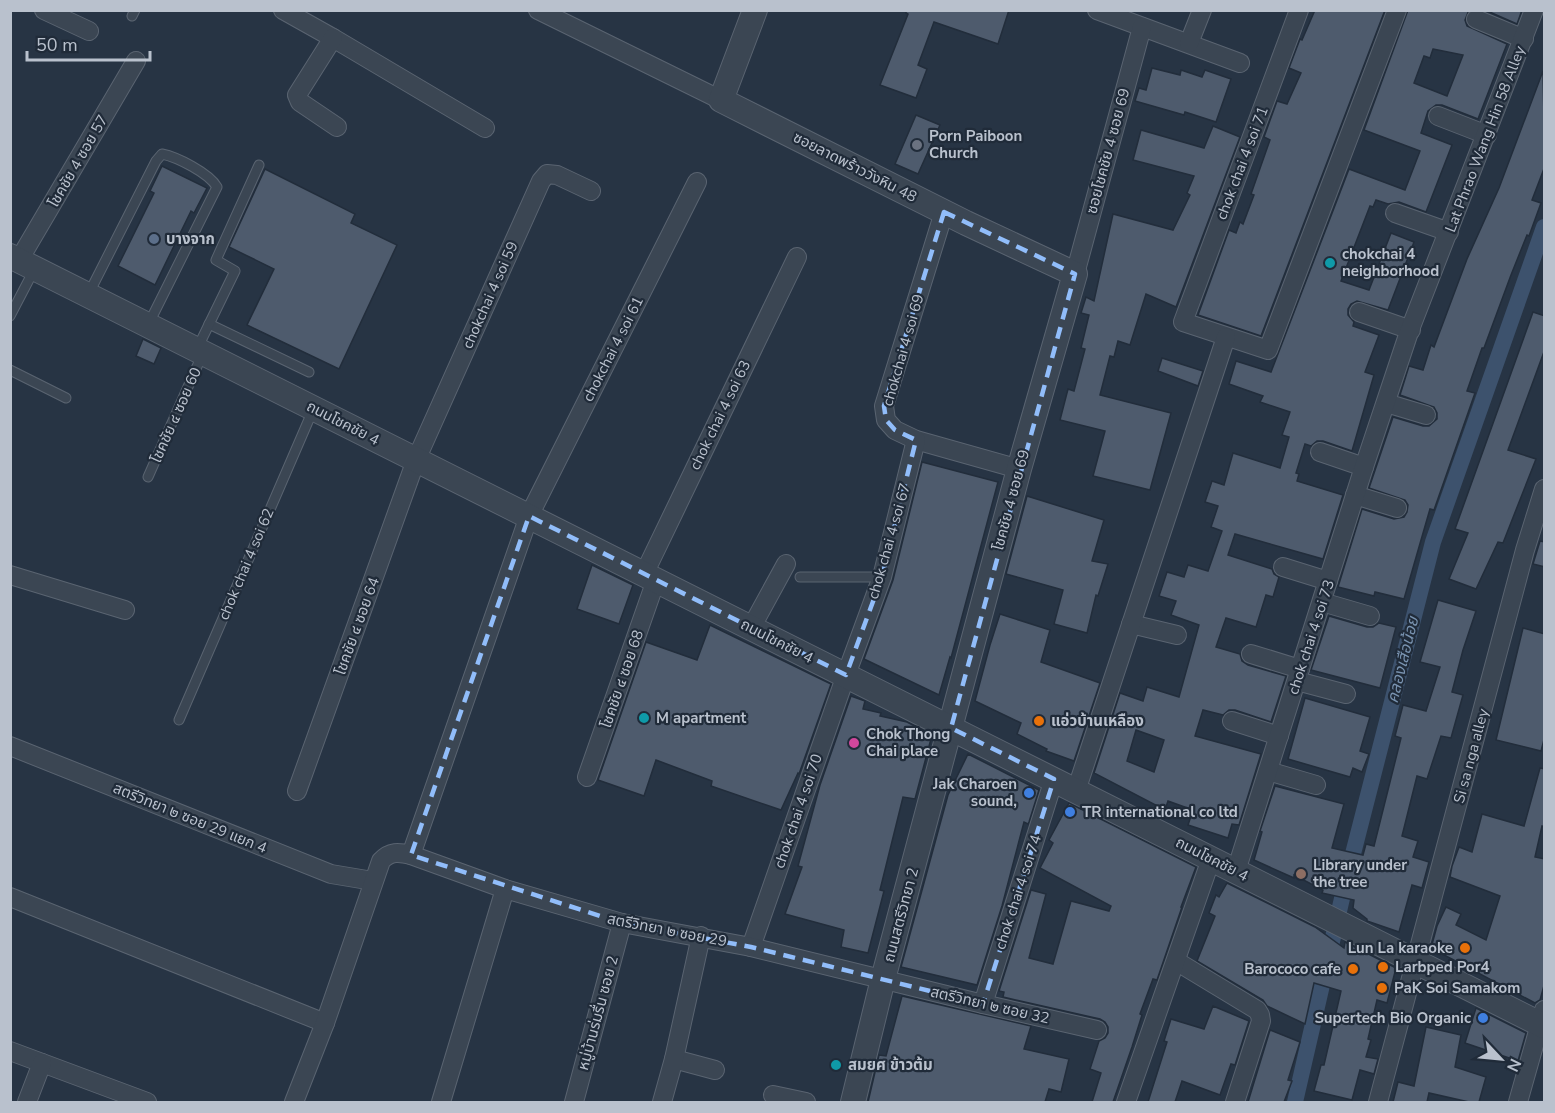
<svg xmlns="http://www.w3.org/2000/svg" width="1555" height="1113" viewBox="0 0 1555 1113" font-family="'Nunito Sans','Noto Sans Thai',sans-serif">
<rect width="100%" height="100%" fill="#273444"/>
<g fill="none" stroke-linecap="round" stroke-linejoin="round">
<path stroke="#3d526d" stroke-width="16" d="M1295,1102L1346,881L1433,542L1544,227"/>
</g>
<g fill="#4e5b6d" stroke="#222d3b" stroke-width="1.5" fill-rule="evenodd">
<path d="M906,10H1009L998,44L934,22L918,65L927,69L916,98L880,85L908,14L906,13Z"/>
<path d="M1315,10H1385L1261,336L1198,315L1229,230L1236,233L1240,222L1243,224L1254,195L1251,194L1270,140L1264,137L1277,101L1287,104L1301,73L1289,68L1300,39L1302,40Z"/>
<path d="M1408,10H1469L1465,20L1467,26L1507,44L1478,119L1442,105H1436L1428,111L1421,133L1452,145L1426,212L1399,202L1388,204L1376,200L1373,207L1370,206L1341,281L1369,290L1391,233L1414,242L1388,310L1357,301L1351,304L1348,309V315L1354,322L1353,326L1379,335L1365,372L1374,375L1352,451L1323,441H1317L1311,446L1305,444L1296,473L1299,474L1297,481L1343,495L1323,559L1235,534L1228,555L1272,569L1274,574L1279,577L1273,597L1266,595L1256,627L1226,618L1216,647L1240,654L1242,661L1248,665L1286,676L1271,722L1235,710H1229L1223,715L1203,710L1195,736L1261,754L1239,825L1232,824L1228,838L1188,825L1193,810L1168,801L1165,810L1094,773L1120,693L1143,701L1147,687L1179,697L1199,625L1171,615L1176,601L1159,596L1167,572L1184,577L1188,565L1208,571L1222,531L1211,527L1218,506L1205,502L1212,481L1224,485L1233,453L1280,468L1289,437L1282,435L1290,412L1260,402L1263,396L1229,384L1236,361L1271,372L1349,169L1405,190L1420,151L1364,130ZM1433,49L1463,55L1447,96L1414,83L1424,56L1430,58ZM1136,730L1164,740L1154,772L1127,761Z"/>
<path d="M1485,10H1522L1517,24Z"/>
<path d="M1152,68L1180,75L1181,70L1202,77L1205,70L1231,79L1216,122L1185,112L1184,115L1135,101L1139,88L1146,90Z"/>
<path d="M1543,71L1545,166L1532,200L1541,203L1529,236L1527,235L1511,275L1484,348H1482L1467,391L1475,393L1434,510L1430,509L1404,599L1375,592L1374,596L1338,587L1362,509L1394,519L1404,517L1407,512L1408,505L1405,500L1369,488L1393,417L1423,426H1429L1437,419V413L1434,407L1400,395L1409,366L1423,370L1431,345L1434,347L1467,259L1499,188Z"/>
<path d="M916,115L940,125L918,174L895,164Z"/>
<path d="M1213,126L1240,137L1176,307L1146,294L1130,345L1118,341L1114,357L1110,356L1100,395L1171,413L1150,490L1093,476L1105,431L1060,420L1068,389L1074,391L1085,349L1081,348L1089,315L1081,313L1086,297L1094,301L1113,214L1173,230L1190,195L1187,193L1194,176L1133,160L1141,130L1204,148Z"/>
<path d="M162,166L207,188L194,213L191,211L155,285L118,266L154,193L150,191Z"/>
<path d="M265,169L355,214L351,223L397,245L339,369L247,325L274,269L229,247Z"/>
<path d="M1533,312L1545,316V349L1508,450L1536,459L1503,543L1498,542L1476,589L1449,579L1468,533L1455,529Z"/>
<path d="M143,339L161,348L154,364L136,356Z"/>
<path d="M1162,358L1203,371L1198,386L1158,371Z"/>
<path d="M922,462L998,482L951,658L950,657L939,695L864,659L893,580Z"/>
<path d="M1027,496L1104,520L1092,561L1108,564L1098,596L1096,595L1087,633L1054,624L1063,590L1006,574Z"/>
<path d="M1540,541L1545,542V567L1533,564Z"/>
<path d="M592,565L633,585L619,624L577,609Z"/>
<path d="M1438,600L1476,611L1463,650L1452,692L1463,695L1451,738L1441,736L1427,779L1417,776L1402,836L1418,841L1413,857L1429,862L1422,888L1412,885L1399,932L1367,921V919L1353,908L1354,900L1322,893L1323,890L1294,875V878L1254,860L1262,832L1260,831L1275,786L1344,804L1332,848L1363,855L1366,844L1374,846L1401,738L1395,736L1403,705L1426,711L1440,667L1420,662Z"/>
<path d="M1000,614L1050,630L1041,662L1100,683L1074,761L1046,751L1047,749L1017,734L1021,723L975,701L990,645Z"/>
<path d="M1329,616L1367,627H1373L1379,623L1396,627L1380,688L1311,670Z"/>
<path d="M710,625L831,684L799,774L798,773L781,810L711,786L712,781L656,760L644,796L598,780L646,642L697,660Z"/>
<path d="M1523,628L1545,634V736L1541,751L1496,740Z"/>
<path d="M851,696L865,701L863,709L881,713L880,716L907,722L932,735L915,799L903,797L880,890L884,891L868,953L841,947L844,930L785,914L802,867L798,866L820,785Z"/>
<path d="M1305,698L1370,717L1360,751L1369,754L1362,772L1353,768L1350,777L1288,759Z"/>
<path d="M968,754L1039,790L1029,822L1028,824L1024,822L1002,906L977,985L901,967L948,795Z"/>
<path d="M1540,768L1545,769V827L1542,826L1535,857L1545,859V982L1540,1000L1535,1003L1431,948L1437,926L1446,907L1461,914L1456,925L1486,940L1500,896L1450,877L1452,866L1459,847L1472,852L1482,814L1524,826Z"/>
<path d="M1069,803L1196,867L1181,907H1182L1157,980L1153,979L1140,1014L1142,1015L1132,1047L1113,1102H1092L1101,1073L1090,1069L1099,1041L1105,1038L1108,1033V1027L1105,1022L1100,1019L1003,997L1004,992L999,991L1031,890L1046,894L1029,958L1053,964L1071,901L1109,911L1111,906L1040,868L1053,843L1049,840Z"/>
<path d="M1227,883L1315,927L1344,948L1345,942L1396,968L1387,1003L1377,1000L1368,1039L1371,1040L1366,1057L1378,1059L1374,1074L1360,1070L1352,1100L1314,1091L1321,1065H1324L1341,991L1314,983L1305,1024L1267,1006L1263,1000L1197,961L1215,916L1209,913L1216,895L1219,897Z"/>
<path d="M902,996L1031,1026L1024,1049L1069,1059L1061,1092L1049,1089L1045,1102H868L879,1055L886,1056Z"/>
<path d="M1213,1006L1249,1021L1235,1065L1231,1064L1220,1095L1182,1081L1175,1102H1148L1167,1042L1164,1041L1171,1019L1204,1029Z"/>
<path d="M1476,1008L1526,1033L1518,1061L1465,1043Z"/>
<path d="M1426,1027L1461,1035L1455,1067L1486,1077L1479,1102H1469L1429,1093L1427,1102H1393L1398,1082L1414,1086Z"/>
<path d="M1270,1030L1300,1042L1288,1080L1292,1081L1284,1102H1248Z"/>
</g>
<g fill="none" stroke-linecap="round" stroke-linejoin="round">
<defs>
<g id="service">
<path d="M132,16L135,10"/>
<path d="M88,295L156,161L162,154C177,157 209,173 217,187L148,325"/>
<path d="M10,316L34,270"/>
<path d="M209,324L309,372"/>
<path d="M197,349L235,271L216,260L259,165"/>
<path d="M10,370L66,398"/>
<path d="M148,477L203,353"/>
<path d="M800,577H882"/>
<path d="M179,720L313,410"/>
</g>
<g id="minor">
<path d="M44,10L89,31"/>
<path d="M283,10L333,38L485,128"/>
<path d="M538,10L721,100"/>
<path d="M1097,10L1240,63"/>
<path d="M1299,10L1183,322L1268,350L1397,10"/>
<path d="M1476,19L1524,39"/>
<path d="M333,38L297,95L300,102L337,127"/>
<path d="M1189,43L1202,10"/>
<path d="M1438,116L1487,135"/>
<path d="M944,212L884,406L886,420L895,430L916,440L1019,469"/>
<path d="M1395,213L1449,232"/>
<path d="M19,260L136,61"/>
<path d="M1075,274L1142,27"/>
<path d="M1359,312L1411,330"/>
<path d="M1386,403L1426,415"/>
<path d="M1320,452L1364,467"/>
<path d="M1355,495L1397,508"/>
<path d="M1283,567L1328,581"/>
<path d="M644,574L797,257"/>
<path d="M10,575L125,610"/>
<path d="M1322,602L1370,616"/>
<path d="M1131,624L1177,635"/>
<path d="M751,628L786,564"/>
<path d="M1251,654L1300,669"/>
<path d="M1297,681L1346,694"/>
<path d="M1232,721L1279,736"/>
<path d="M10,746L331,874L373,881"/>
<path d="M1268,771L1316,785"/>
<path d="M587,777L656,580"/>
<path d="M297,791L416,460L541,181L547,174L557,175L591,191"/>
<path d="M1076,791L1226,337"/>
<path d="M411,855L529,516L697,182"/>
<path d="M1236,871L1364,467L1409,332L1534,10"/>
<path d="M10,897L325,1023"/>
<path d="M751,947L846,675L882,577L916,440"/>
<path d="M1176,961L1257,1010L1260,1015L1261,1021L1235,1102"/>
<path d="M983,1004L1054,779"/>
<path d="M10,1051L147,1102"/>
<path d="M674,1059L715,1070"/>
<path d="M773,1095L806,1102"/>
<path d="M27,1102L42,1063"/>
<path d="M294,1102L325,1023L381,861C390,851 399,852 411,855L505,889L622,923L751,947L983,1004L1097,1030"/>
<path d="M441,1102L505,889"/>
<path d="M574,1102L622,923"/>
<path d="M662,1102L674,1059L701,936"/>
<path d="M1126,1102L1211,859"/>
<path d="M1378,1102L1525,550L1544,489"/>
<path d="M1518,1102L1544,1010"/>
</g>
<g id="tertiary">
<path d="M755,10L721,100L966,223L1075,274L1019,469L883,979L853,1102"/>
<path d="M10,256L1544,1026"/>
</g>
</defs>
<use href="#service" stroke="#5a6471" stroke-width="11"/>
<use href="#minor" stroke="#5a6471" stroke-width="20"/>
<use href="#tertiary" stroke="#5a6471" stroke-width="26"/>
<use href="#service" stroke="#3b4653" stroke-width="9"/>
<use href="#minor" stroke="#3b4653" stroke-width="18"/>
<use href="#tertiary" stroke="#3b4653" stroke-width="24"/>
</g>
<path fill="none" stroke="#91bdfa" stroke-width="4.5" stroke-dasharray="12 8" stroke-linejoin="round" d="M944,212L1075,274L951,728L1054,779L983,1004L751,947L622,923L411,855L529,516L846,675L882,577L916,440L895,430L886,420L884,406Z"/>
<circle fill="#6b7280" stroke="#202b39" stroke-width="2" cx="917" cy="145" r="6"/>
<circle fill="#5c6f8a" stroke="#202b39" stroke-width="2" cx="154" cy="239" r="6"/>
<g fill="#0f9aa8" stroke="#202b39" stroke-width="2">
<circle cx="1330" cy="263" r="6"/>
<circle cx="644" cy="718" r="6"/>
<circle cx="836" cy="1065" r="6"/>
</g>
<g fill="#e8710a" stroke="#202b39" stroke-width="2">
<circle cx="1039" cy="721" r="6"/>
<circle cx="1465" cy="948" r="6"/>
<circle cx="1383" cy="967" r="6"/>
<circle cx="1353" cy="969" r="6"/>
<circle cx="1382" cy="988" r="6"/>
</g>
<circle fill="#d1479c" stroke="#202b39" stroke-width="2" cx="854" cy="743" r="6"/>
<g fill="#3f7fe0" stroke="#202b39" stroke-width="2">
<circle cx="1029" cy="793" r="6"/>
<circle cx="1070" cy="812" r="6"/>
<circle cx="1483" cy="1018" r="6"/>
</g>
<circle fill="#8d6e63" stroke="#202b39" stroke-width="2" cx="1301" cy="874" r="6"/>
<g text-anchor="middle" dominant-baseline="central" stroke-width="4.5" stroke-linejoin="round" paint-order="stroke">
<g font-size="15" font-weight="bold" fill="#b9c1cd" stroke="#202b39" text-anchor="start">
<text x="929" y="136">Porn Paiboon<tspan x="929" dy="17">Church</tspan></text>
<text x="166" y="239">บางจาก</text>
<text x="1342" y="254">chokchai 4<tspan x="1342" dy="17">neighborhood</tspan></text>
<text x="656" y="718">M apartment</text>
<text x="1051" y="721">แอ่วบ้านเหลือง</text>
<text x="866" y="734">Chok Thong<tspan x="866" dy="17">Chai place</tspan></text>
<text x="1017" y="784" text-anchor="end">Jak Charoen<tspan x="1017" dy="17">sound,</tspan></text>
<text x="1082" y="812">TR international co ltd</text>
<text x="1313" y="865">Library under<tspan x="1313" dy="17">the tree</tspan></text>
<text x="1453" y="948" text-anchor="end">Lun La karaoke</text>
<text x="1395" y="967">Larbped Por4</text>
<text x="1341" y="969" text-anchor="end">Barococo cafe</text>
<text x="1394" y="988">PaK Soi Samakom</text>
<text x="1471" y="1018" text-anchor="end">Supertech Bio Organic</text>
<text x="848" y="1065">สมยศ ข้าวต้ม</text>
</g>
<g font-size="15" fill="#b9c1cd" stroke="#202b39">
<text transform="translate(1485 139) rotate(-69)">Lat Phrao Wang Hin 58 Alley</text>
<text transform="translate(1108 151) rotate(-75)">ซอยโชคชัย 4 ซอย 69</text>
<text transform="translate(78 161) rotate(-60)">โชคชัย 4 ซอย 57</text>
<text transform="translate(1242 163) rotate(-69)">chok chai 4 soi 71</text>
<text transform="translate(855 167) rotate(27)">ซอยลาดพร้าววังหิน 48</text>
<text transform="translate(490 295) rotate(-66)">chokchai 4 soi 59</text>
<text transform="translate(613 349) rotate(-63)">chokchai 4 soi 61</text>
<text transform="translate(903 350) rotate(-74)">chokchai 4 soi 69</text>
<text transform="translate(176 415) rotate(-66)">โชคชัย ๔ ซอย 60</text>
<text transform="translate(720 415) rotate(-64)">chok chai 4 soi 63</text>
<text transform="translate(343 423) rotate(27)">ถนนโชคชัย 4</text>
<text transform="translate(1011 500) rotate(-75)">โชคชัย 4 ซอย 69</text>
<text transform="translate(889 541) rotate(-74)">chok chai 4 soi 67</text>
<text transform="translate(246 564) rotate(-67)">chok chai 4 soi 62</text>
<text transform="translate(357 626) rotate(-70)">โชคชัย ๔ ซอย 64</text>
<text transform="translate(1311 637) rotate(-72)">chok chai 4 soi 73</text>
<text transform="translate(777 641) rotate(27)">ถนนโชคชัย 4</text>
<text transform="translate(622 679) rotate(-71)">โชคชัย ๔ ซอย 68</text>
<text transform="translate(1471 756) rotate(-75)">Si sa nga alley</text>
<text transform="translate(798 811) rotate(-71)">chok chai 4 soi 70</text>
<text transform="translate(190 818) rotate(22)">สตรีวิทยา ๒ ซอย 29 แยก 4</text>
<text transform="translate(1212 859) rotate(27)">ถนนโชคชัย 4</text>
<text transform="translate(1018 892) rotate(-72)">chok chai 4 soi 74</text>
<text transform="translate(901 915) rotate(-75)">ถนนสตรีวิทยา 2</text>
<text transform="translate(667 930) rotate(11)">สตรีวิทยา ๒ ซอย 29</text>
<text transform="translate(990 1005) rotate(13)">สตรีวิทยา ๒ ซอย 32</text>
<text transform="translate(598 1013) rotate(-75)">หมู่บ้านร่มรื่น ซอย 2</text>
</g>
<g font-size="16" font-style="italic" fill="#7993b0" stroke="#202b39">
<text transform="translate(1403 660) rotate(-76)">คลองเสือน้อย</text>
</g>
</g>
<rect width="1555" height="1113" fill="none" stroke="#b9c1cd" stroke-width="24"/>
<g transform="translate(1501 1059) rotate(116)" stroke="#202b39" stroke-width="4.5" paint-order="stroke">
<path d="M0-4.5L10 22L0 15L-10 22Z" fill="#b9c1cd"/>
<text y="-9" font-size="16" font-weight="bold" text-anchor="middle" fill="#b9c1cd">N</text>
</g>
<path d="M27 51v9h123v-9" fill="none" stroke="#b9c1cd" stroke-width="3"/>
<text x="36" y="51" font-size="18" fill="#b9c1cd" stroke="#202b39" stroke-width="4.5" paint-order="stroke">50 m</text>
</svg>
